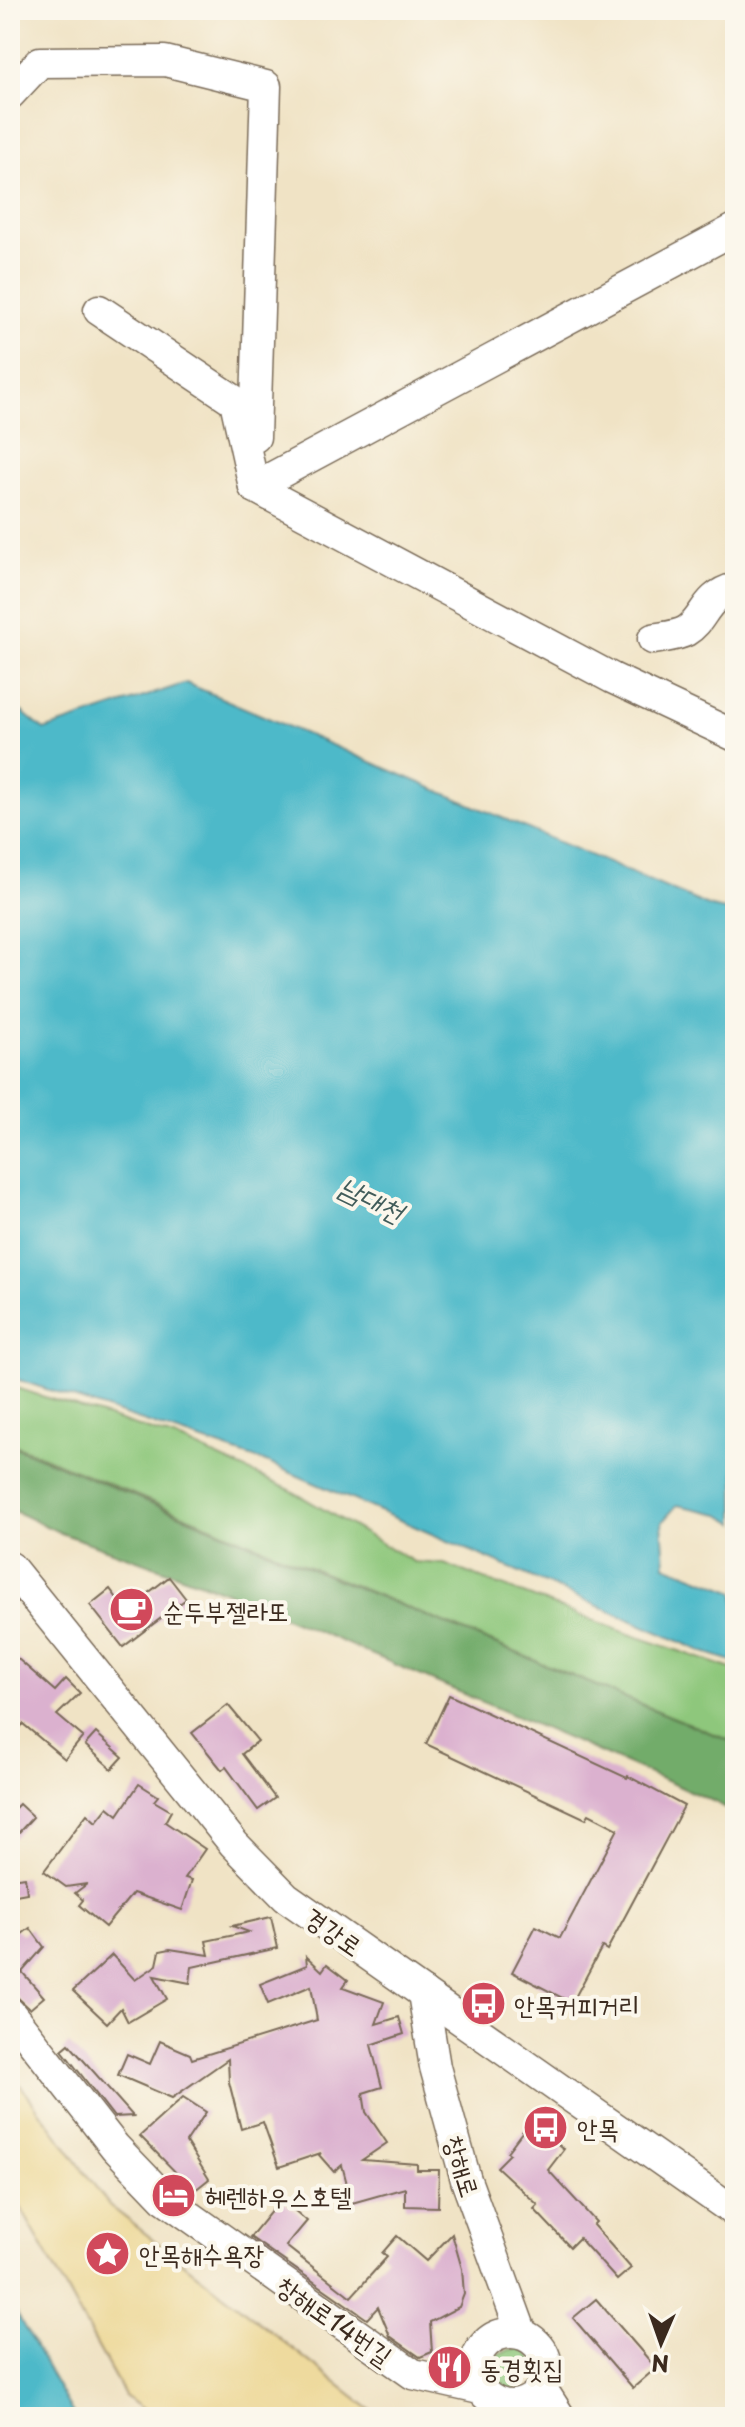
<svg xmlns="http://www.w3.org/2000/svg" width="745" height="2427" viewBox="0 0 745 2427" font-family="'Playpen Sans','Poor Story',sans-serif">
<rect width="100%" height="100%" fill="#fbf7ec"/>
<filter id="ink" filterUnits="userSpaceOnUse"><feTurbulence type="fractalNoise" baseFrequency=".0125" numOctaves="2"/><feDisplacementMap in="SourceGraphic" scale="16" xChannelSelector="R" yChannelSelector="G"/><feConvolveMatrix kernelMatrix="1 2 1 2 8 2 1 2 1" color-interpolation-filters="sRGB"/></filter>
<filter id="wash" filterUnits="userSpaceOnUse"><feTurbulence type="fractalNoise" baseFrequency=".006" numOctaves="4" result="noise"/><feDisplacementMap in="SourceGraphic" scale="32" xChannelSelector="R" yChannelSelector="G"/><feGaussianBlur stdDeviation="1.8" result="paint"/><feColorMatrix in="noise" values="0 0 0 0 0 0 0 0 0 0 0 0 0 0 0 0 0 1.4 0 .05"/><feComposite in="paint" operator="in"/></filter>
<g filter="url(#wash)">
<rect width="100%" height="100%" fill="#f0e3c5"/>
<g fill="#8ec77b" stroke="#64784c" stroke-width="2">
<path d="M10,1386L183,1441L290,1490L414,1562L444,1564L629,1634L735,1670V1743L10,1443Z"/>
<path d="M520,2348L528,2353L534,2363C529,2383 509,2399 489,2387C477,2364 499,2349 520,2348Z"/>
</g>
<path fill="#72ac6b" stroke="#566b44" stroke-width="2" d="M10,1445L735,1743V1813L715,1802L224,1591L61,1533L10,1509Z"/>
<path fill="#eeda9e" stroke="#94825e" stroke-width="2" d="M10,2071L109,2205L380,2417H154L125,2396L10,2188Z"/>
<g fill="#4db9c9" stroke="#447274" stroke-width="2">
<path d="M186,683L711,907L735,912V1523L720,1514L677,1505L662,1522L665,1565L735,1592V1662L704,1652L266,1462L10,1377V702L44,730Z"/>
<path d="M10,2302L75,2417H10Z"/>
</g>
<g id="blocks">
<g fill="#dbb1cf">
<path d="M169,1577L186,1599L123,1647L90,1605L110,1589L126,1610Z"/>
<path d="M10,1652L55,1691L66,1679L80,1693L57,1715L83,1737L65,1759L23,1724L10,1740Z"/>
<path d="M449,1695L627,1778L628,1776L684,1806L607,1950L602,1947L572,2003L512,1972L536,1926L560,1938L618,1829L589,1814L586,1819L426,1744Z"/>
<path d="M228,1705L258,1741L242,1754L275,1798L258,1810L226,1767L222,1770L192,1733Z"/>
<path d="M96,1733L123,1757L112,1769L85,1745Z"/>
<path d="M139,1784L158,1796L154,1801L171,1811L165,1822L205,1849L185,1878L192,1880L182,1910L133,1893L105,1927L79,1905L83,1900L75,1893L87,1884L66,1887L44,1871L87,1814L96,1822L108,1807L118,1815Z"/>
<path d="M19,1804L33,1817L10,1842V1813Z"/>
<path d="M25,1877L27,1893L10,1896V1879Z"/>
<path d="M271,1917L278,1948L192,1967L190,1983L154,1976L167,1999L128,2022L121,2008L107,2023L73,1991L112,1955L135,1980L157,1965L160,1951L170,1949L209,1955L206,1941L249,1932L232,1926Z"/>
<path d="M10,1925L22,1934L30,1928L44,1947L22,1972L44,1997L30,2009L17,1997L10,1995Z"/>
<path d="M306,1956L322,1971L327,1964L348,1980L343,1987L384,2002L376,2024L399,2017L404,2034L371,2045L382,2087L363,2093L366,2112L387,2143L362,2160L417,2164V2170H439L438,2207L405,2206V2188L352,2203L342,2165L334,2172L319,2155L321,2153L279,2167L263,2122L241,2129L229,2082L228,2059L172,2098L118,2075L127,2054L150,2064L160,2041L190,2054L192,2059L317,2020L311,1986L268,2004L260,1984L307,1965Z"/>
<path d="M69,2044L133,2116L114,2117L62,2050Z"/>
<path d="M183,2097L206,2112L186,2142L209,2179L194,2191L140,2136Z"/>
<path d="M529,2123L564,2149L548,2170L596,2222L593,2225L631,2268L617,2280L579,2238L570,2247L534,2209L538,2205L497,2167L510,2154L507,2152Z"/>
<path d="M281,2199L307,2221L286,2246L351,2297L387,2257L382,2253L397,2236L426,2261L452,2234L462,2269L464,2294L459,2307L430,2322L432,2352L420,2357L390,2336L378,2307L367,2319L250,2237Z"/>
<path d="M596,2299L656,2368L633,2388L573,2318Z"/>
</g>
</g>
</g>
<g filter="url(#ink)">
<use href="#blocks" fill-opacity="0" stroke="#7a6b58" stroke-width="2"/>
<g fill="none" stroke-linecap="round" stroke-linejoin="round">
<defs>
<g id="minor">
<path d="M10,94L40,62L165,61L266,86L255,437"/>
<path d="M99,310L235,401L254,487L612,678L735,736"/>
<path d="M254,487L735,229"/>
<path d="M653,639C663,637 677,636 686,631C705,620 704,596 735,588"/>
<path d="M10,1567L234,1844L286,1897L735,2212"/>
<path d="M423,1993L435,2067L466,2180L522,2334"/>
<path d="M10,2013L115,2147L164,2198L413,2374L480,2389"/>
<circle cx="511" cy="2369" r="36"/>
<path d="M542,2389L560,2417"/>
</g>
</defs>
<use href="#minor" stroke="#7a6b58" stroke-width="33"/>
<use href="#minor" stroke="#fff" stroke-width="30"/>
</g>
</g>
<defs>
<symbol id="cafe-disc" viewBox="-11 -11 22 22"><circle r="9.5" fill="#d1495b" stroke="#fbf7ec"/><path d="M-5.5-4.5H6V0H3Q3 3.5 0 3.5H-2.5Q-5.5 3.5-5.5 0ZM3-3.2v2h1.7v-2ZM-6 4.5H4V6H-6Z" fill="#fff"/></symbol>
<symbol id="bus-disc" viewBox="-11 -11 22 22"><circle r="9.5" fill="#d1495b" stroke="#fbf7ec"/><path d="M-5-6H5V4H4V6H2V4H-2V6H-4V4H-5ZM-3.5-4V0h7V-4ZM-3.5 1.2v1.5H-2V1.2ZM2 1.2v1.5H3.5V1.2Z" fill="#fff"/></symbol>
<symbol id="hotel-disc" viewBox="-11 -11 22 22"><circle r="9.5" fill="#d1495b" stroke="#fbf7ec"/><path d="M-6-4.5h1.5V1H6V5H4.5V3h-9V5H-6ZM-4 0a1.8 1.8 0 1 1 3.6 0ZM.5 0V-2.5h3Q6-2.5 6 0Z" fill="#fff"/></symbol>
<symbol id="sight-disc" viewBox="-11 -11 22 22"><circle r="9.5" fill="#d1495b" stroke="#fbf7ec"/><path d="M0-6L1.8-2.2L6-1.7L2.9 1.2L3.7 5.4L0 3.3L-3.7 5.4L-2.9 1.2L-6-1.7L-1.8-2.2Z" fill="#fff"/></symbol>
<symbol id="restaurant-disc" viewBox="-11 -11 22 22"><circle r="9.5" fill="#d1495b" stroke="#fbf7ec"/><path d="M-5-6h1v4h1v-4h1v4h1v-4h1v5L-1.5 .5V6h-2V.5L-5-1ZM5-6V6H3V1.5H1.5Q1.5-4 5-6Z" fill="#fff"/></symbol>
</defs>
<g fill-rule="evenodd">
<use href="#cafe-disc" x="106" y="1584" width="51" height="51"/>
<use href="#bus-disc" x="458" y="1978" width="51" height="51"/>
<use href="#bus-disc" x="520" y="2102" width="51" height="51"/>
<use href="#hotel-disc" x="148" y="2170" width="51" height="51"/>
<use href="#sight-disc" x="82" y="2228" width="51" height="51"/>
<use href="#restaurant-disc" x="424" y="2342" width="51" height="51"/>
</g>
<g text-anchor="middle" dominant-baseline="central" stroke-width="8" stroke-linejoin="round" paint-order="stroke">
<g font-size="26" fill="#3b2a1e" stroke="#fbf7ec" text-anchor="start">
<text x="163" y="1610">순두부젤라또</text>
<text x="514" y="2004">안목커피거리</text>
<text x="577" y="2127">안목</text>
<text x="205" y="2195">헤렌하우스호텔</text>
<text x="139" y="2253">안목해수욕장</text>
<text x="480" y="2367">동경횟집</text>
</g>
<g font-size="26" fill="#3b2a1e" stroke="#fbf7ec">
<text transform="translate(334 1931) rotate(35)">경강로</text>
<text transform="translate(463 2166) rotate(73)">창해로</text>
<text transform="translate(335 2320) rotate(35)">창해로14번길</text>
</g>
<g font-size="28" font-style="italic" fill="#415c5a" stroke="#fbf7ec">
<text transform="translate(372 1198) rotate(26)">남대천</text>
</g>
</g>
<rect width="745" height="2427" fill="none" stroke="#fbf7ec" stroke-width="40"/>
<g transform="translate(661 2343) rotate(182)" stroke="#fbf7ec" stroke-width="6" paint-order="stroke">
<path d="M0-6L14 30L0 20L-14 30Z" fill="#3b2a1e"/>
<text y="-12" font-size="22" font-weight="bold" text-anchor="middle" fill="#3b2a1e">N</text>
</g>
</svg>
